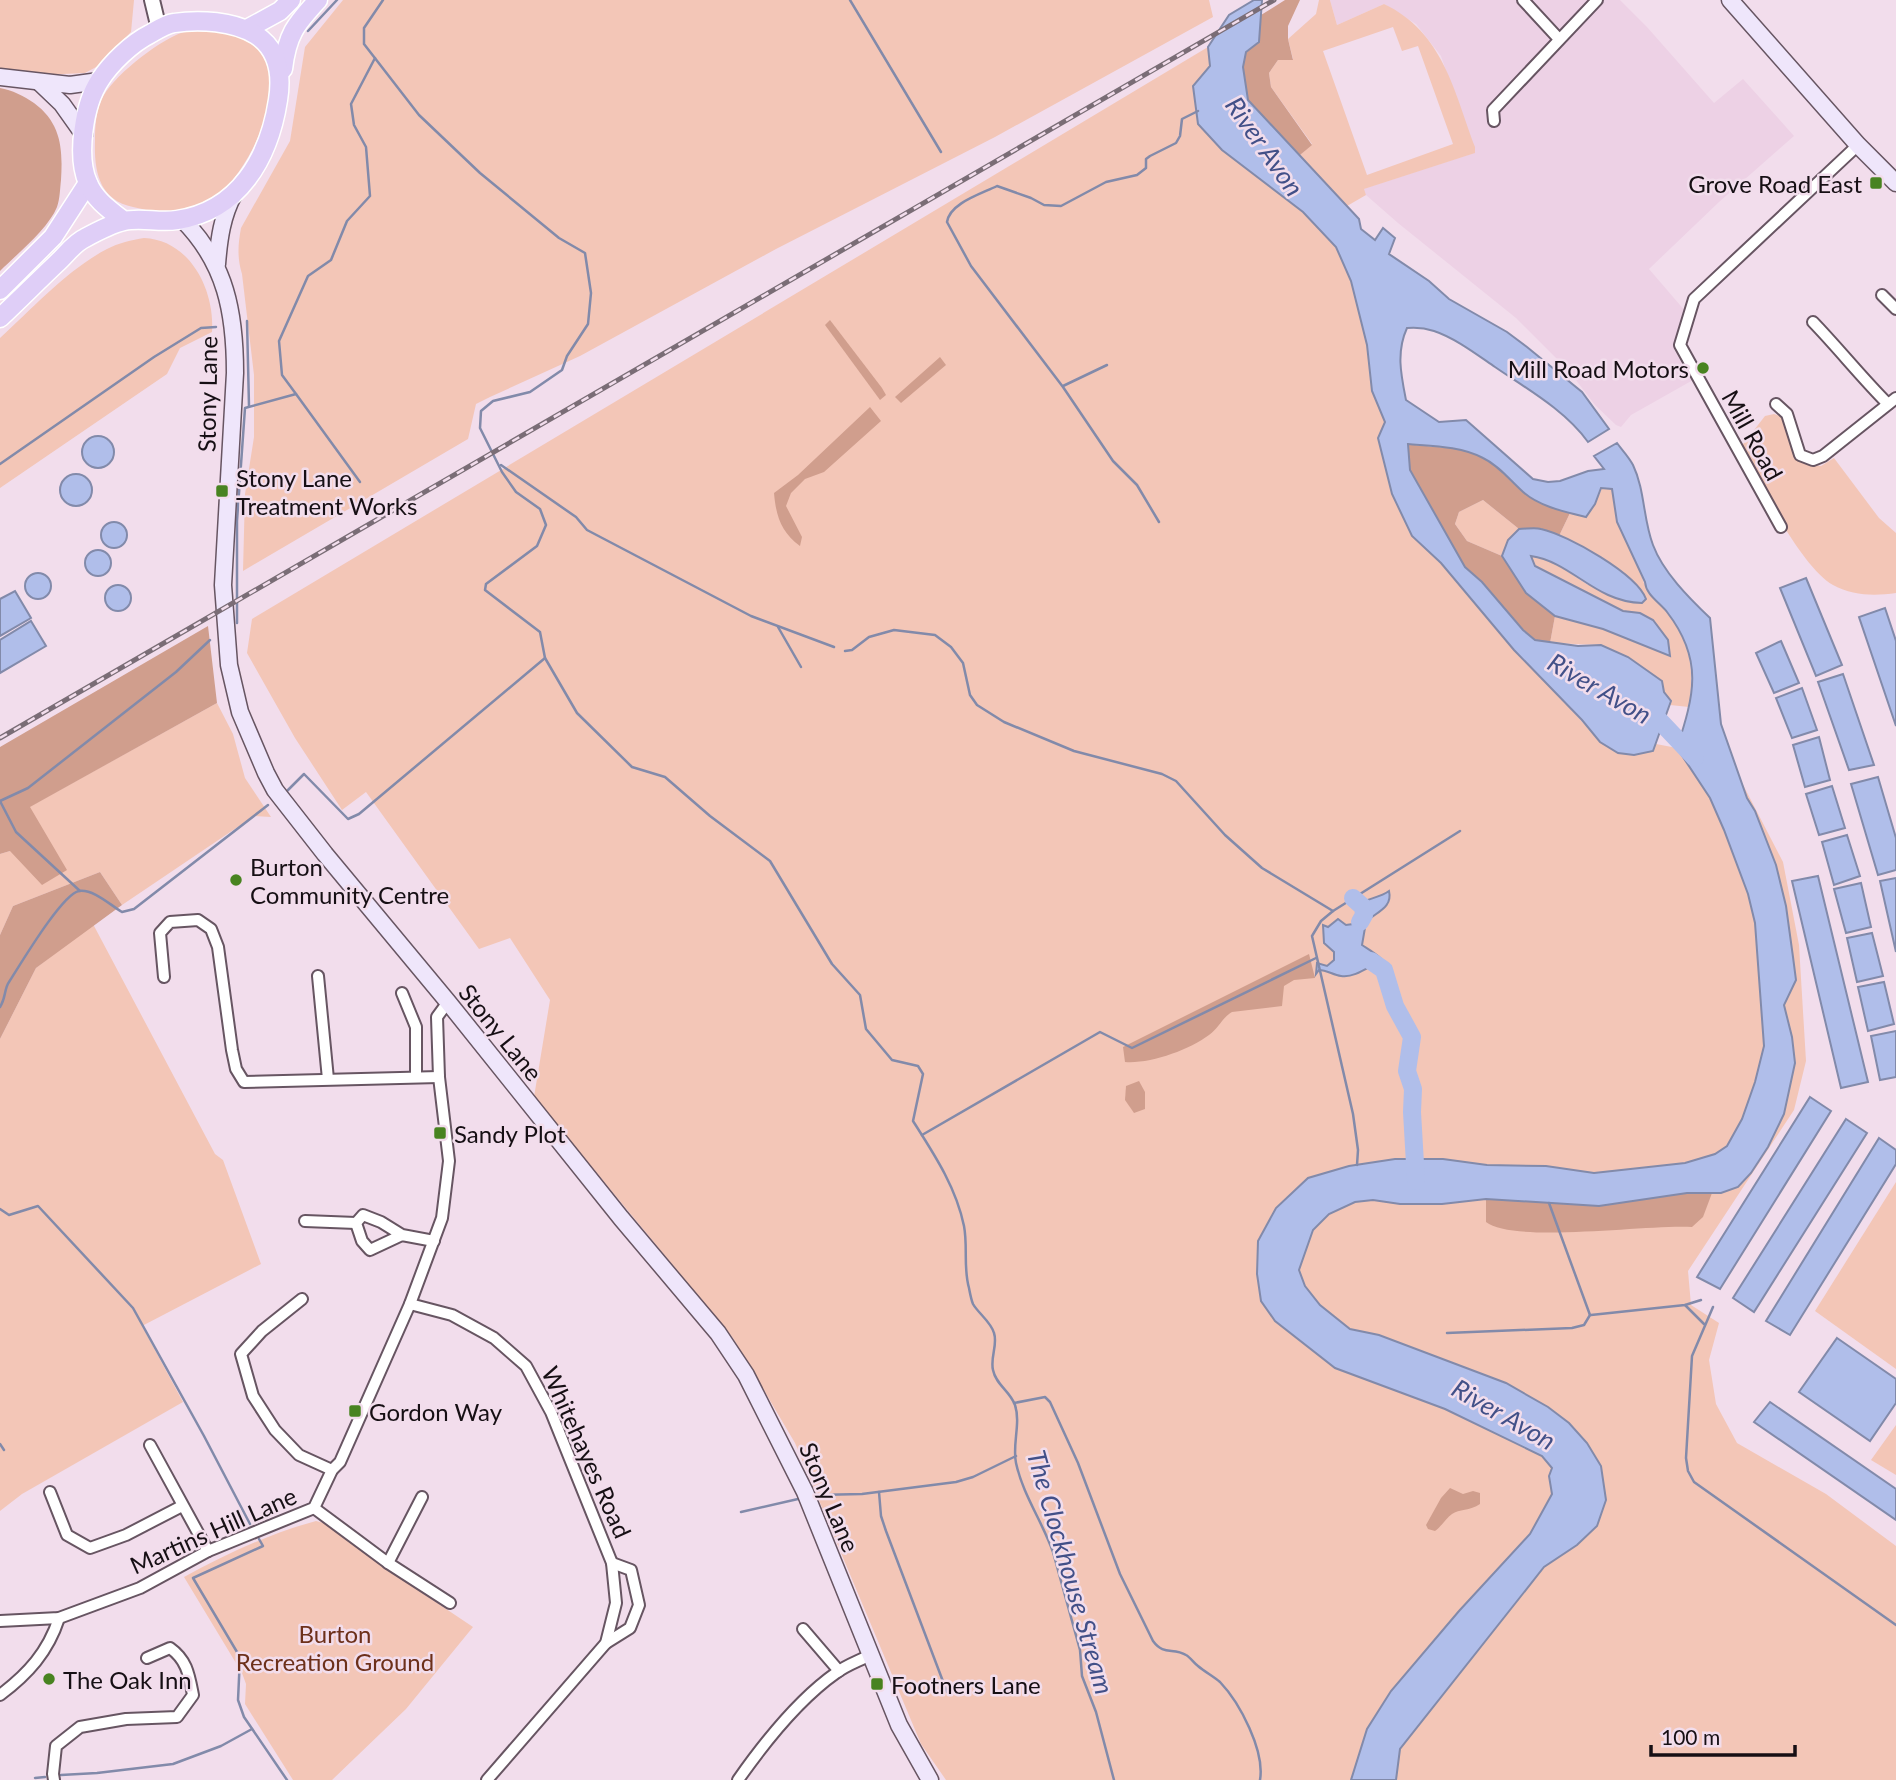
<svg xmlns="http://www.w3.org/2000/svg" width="1896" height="1780" viewBox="0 0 1896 1780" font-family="Lato,sans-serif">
<rect width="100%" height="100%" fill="#f2ddec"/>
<path fill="#edd1e5" d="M1330,0H1620L1647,27L1714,103L1743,79L1794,136L1719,202L1649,269L1686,312L1678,330L1674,350L1693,380L1631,415L1621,427L1616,425L1595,405L1569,371L1516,318L1398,223L1366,195L1363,189L1474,153L1441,56L1416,24L1384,4L1337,25Z"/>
<g fill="#f3c6b7" fill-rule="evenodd">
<path d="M0,0H134L131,32L98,66L85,73L41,75L0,69Z"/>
<path d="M343,0H1209L1213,17L995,137L776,249L580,356L490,397L476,404L468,439L243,571L245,494L254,437V375L242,274C237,258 238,244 241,228L290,141L305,47Z"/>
<path d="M1319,0H1330L1337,25L1384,4C1443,32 1454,91 1475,147V153L1364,189L1366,195L1347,206L1300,155L1312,144L1271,87L1269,73L1278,60L1293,59L1288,39L1316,14ZM1393,27L1402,51L1418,46L1453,144L1367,175L1323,51Z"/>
<path d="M187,31C205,32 229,30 245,38C302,67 250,177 210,201C202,205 189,211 180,213C167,215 146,210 133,207C99,200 94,171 95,141C95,125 96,108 104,95C117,73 163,37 187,31Z"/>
<path d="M1208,47L1210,66L1193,86L1222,150L1303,212L1336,247L1351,281L1367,345L1372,391L1385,422L1378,439L1392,494L1412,536L1441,563L1600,742C1621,755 1628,757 1653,751L1656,744L1677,748L1704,788L1739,777L1783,862L1799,945L1806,1061L1794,1110L1688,1271L1691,1305L1719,1323L1709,1360L1716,1404L1737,1443L1826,1494L1896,1546V1780H946L921,1744L795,1443L733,1338L534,1097L550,1000L510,938L479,949L366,792L342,810L295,738L247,653L252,619Z"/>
<path d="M144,238C190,240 215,290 212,332L180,348L167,374L0,488V338C33,308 67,270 107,249C118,243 132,240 144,238Z"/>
<path d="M1774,414L1783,417L1796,455L1803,463L1821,466L1834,458L1879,518L1896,533V593C1875,596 1853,596 1833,585C1800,566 1759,482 1740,448L1765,416Z"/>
<path d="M1602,488L1612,489L1615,504L1645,586C1651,596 1660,602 1667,612C1692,644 1694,668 1689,707L1670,705L1671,701L1664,692L1601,645L1550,643L1555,616L1603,629L1670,655L1640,613L1623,611L1535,566L1531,555L1550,560L1588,585L1631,579L1600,556L1559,536L1570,513L1586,517L1595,504Z"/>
<path d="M1483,500L1519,529L1508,540L1502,556L1467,541L1455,524L1459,512Z"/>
<path d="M217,703L233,734L245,778L271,817L254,816L122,905L100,872L13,906L0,935V854L10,851L29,807Z"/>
<path d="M93,924L215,1154L223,1160L261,1264L142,1326L183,1402L22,1494L0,1511V1039L36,968Z"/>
<path d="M1896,1182V1369L1815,1311Z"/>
<path d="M1896,1425V1475L1871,1460Z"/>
<path d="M316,1521L324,1523L385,1568L473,1627L406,1709L332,1780H293L245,1704L246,1684L242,1673L184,1577C226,1554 271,1533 316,1521Z"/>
</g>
<g fill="#d09e8d">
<path d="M1285,0H1300L1288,26V39L1293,60H1278L1269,73L1271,87L1312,145L1300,155L1248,100L1243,67L1246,52L1259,42L1261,15Z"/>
<path d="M0,88C12,90 24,96 34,103C61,123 63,148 61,180C60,188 60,199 57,207C48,229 17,254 0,271Z"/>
<path d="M830,320L882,388L886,395L880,400L825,325Z"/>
<path d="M940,357L946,365L901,403L895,397Z"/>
<path d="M870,407L881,421L824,472L805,479L791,493L786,506L802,537L800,546C781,532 776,516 774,493L798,475Z"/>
<path d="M1408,444C1432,448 1460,445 1483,458C1498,466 1509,479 1521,490C1534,503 1554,507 1570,513L1559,536L1540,529H1519L1483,500L1459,512L1455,524L1467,541L1502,556L1526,593L1555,616L1550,643L1535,640L1523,630L1482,582L1465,567L1410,470Z"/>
<path d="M208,626L217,703L30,807L67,870L42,885L10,851L0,854V747Z"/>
<path d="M100,872L122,905L36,968L0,1039V935L13,906Z"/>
<path d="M1309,954L1315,978L1294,980L1284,986L1282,1006L1232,1012C1222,1018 1218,1029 1209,1035C1189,1050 1150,1064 1125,1062L1123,1047Z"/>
<path d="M1139,1081L1145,1092V1109L1134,1113L1125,1100L1126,1086Z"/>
<path d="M1687,1193H1712L1703,1217L1692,1227C1649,1224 1514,1244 1486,1222V1199L1599,1206Z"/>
<path d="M1450,1488L1463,1494L1473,1491L1480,1493V1504C1470,1511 1459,1509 1452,1514C1446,1518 1442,1526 1435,1531L1428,1529L1426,1525L1441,1498Z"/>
</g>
<g fill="#b0beea" stroke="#828aaa" stroke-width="2">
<path d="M1254,0H1262L1259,42L1246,52L1243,67L1248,100L1359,219L1361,229L1375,240L1383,228L1395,238L1389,254L1429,281L1449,299L1507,332L1527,347L1582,392L1609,429L1588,442C1565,410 1527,389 1495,367C1476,354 1455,338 1434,331C1425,328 1417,327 1407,328C1396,352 1401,375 1406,400L1439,422L1466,420L1533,479L1548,482L1560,481L1588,471L1604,469L1594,456L1617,443C1622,450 1629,457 1633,465C1645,490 1643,519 1653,545C1663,572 1689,598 1710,618L1721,724L1747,798L1755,811L1776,865L1786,906L1793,957L1796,980L1784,1005L1792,1037L1795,1063L1784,1114L1768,1147L1751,1173L1738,1187L1721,1193H1687L1599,1206L1486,1199L1442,1204H1400L1373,1200L1355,1202L1329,1214L1313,1230L1299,1270L1305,1286L1320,1305L1350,1329L1379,1335L1506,1383L1548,1407L1569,1423L1587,1443L1601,1466L1606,1500L1597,1526L1577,1545L1544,1567L1400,1749L1396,1780H1351L1367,1729L1391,1691L1459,1611L1530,1534L1552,1494L1549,1476L1552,1468L1542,1456L1445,1409L1335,1368L1275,1321L1261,1301L1257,1274L1258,1241L1276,1208L1308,1178L1349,1166L1395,1159H1443L1487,1165L1546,1166L1594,1173L1685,1163L1715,1154L1727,1146L1742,1119L1755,1082L1764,1046L1755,923L1748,894L1724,830L1710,798L1677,748C1694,695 1704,660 1667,612C1659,602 1646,595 1645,582L1617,522L1612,489L1601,488L1595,504L1586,517C1565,512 1537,506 1521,490C1509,479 1498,465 1483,458C1461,446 1431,446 1408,444L1410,470L1465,567L1482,582L1523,630L1535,640L1578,646L1601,645L1628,657L1662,681L1664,692L1671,701L1653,751L1634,755L1618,753L1600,742L1582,720L1514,650L1441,563L1412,536L1392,494L1378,438L1385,422L1372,391L1367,345L1351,281L1336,247L1303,212L1222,150L1198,124L1193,86L1210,66L1208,47L1229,15Z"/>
<circle cx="98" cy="452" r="16"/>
<circle cx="76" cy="490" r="16"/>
<circle cx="114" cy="535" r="13"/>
<path d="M1519,529C1526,529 1535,527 1541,529C1568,535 1637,574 1646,599L1642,603C1595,602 1572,562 1531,556L1535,566L1623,611L1640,613L1653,620L1668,640L1670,656L1603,629L1555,616L1526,593L1502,556L1508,540Z"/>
<circle cx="98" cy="563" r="13"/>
<circle cx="38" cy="586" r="13"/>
<path d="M1806,578L1842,665L1816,676L1780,588Z"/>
<circle cx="118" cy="598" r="13"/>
<path d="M15,591L31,618L0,636V599Z"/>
<path d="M1885,608L1896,641V726L1859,617Z"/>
<path d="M31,621L46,646L0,673V640Z"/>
<path d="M1781,641L1799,683L1774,693L1756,653Z"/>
<path d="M1843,674L1874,765L1849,770L1818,682Z"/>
<path d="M1802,688L1817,730L1792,738L1776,698Z"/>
<path d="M1819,737L1830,780L1805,787L1793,745Z"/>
<path d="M1878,777L1896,838V870L1878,875L1851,784Z"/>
<path d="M1832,786L1845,828L1819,835L1806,794Z"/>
<path d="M1847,835L1860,876L1834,885L1822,842Z"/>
<path d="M1818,876L1868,1082L1841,1088L1792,881Z"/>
<path d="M1896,878V952L1880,881Z"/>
<path d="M1861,883L1871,927L1846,933L1834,889Z"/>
<path d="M1389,891C1393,908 1376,912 1366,922L1362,945C1376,954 1388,960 1389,977H1384L1373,965C1364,970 1352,978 1341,976C1333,975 1327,970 1319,970L1316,974L1317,963L1327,966L1334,960V952L1324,943L1323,925L1328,927L1338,919L1346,925L1353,924L1359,917L1358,905C1364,899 1380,898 1389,891Z"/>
<path d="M1872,933L1883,976L1857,982L1847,938Z"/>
<path d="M1884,982L1894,1024L1868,1031L1858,987Z"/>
<path d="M1896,1031V1077L1880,1080L1871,1036Z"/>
<path d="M1810,1097L1831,1111L1720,1289L1697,1277Z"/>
<path d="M1846,1119L1867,1133L1754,1312L1733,1298Z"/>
<path d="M1879,1138L1896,1150V1164L1790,1335L1766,1321Z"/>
<path d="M1837,1338L1896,1379V1403L1870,1441L1799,1392Z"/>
<path d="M1770,1402L1896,1489V1520L1754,1422Z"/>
</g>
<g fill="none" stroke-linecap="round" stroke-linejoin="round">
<g stroke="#828aaa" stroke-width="2.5">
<path d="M383,0L364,28V44L419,115L480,173L559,238L585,253L591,293L588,324L567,356L562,370L530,392L493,401L481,411L480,428L502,472L516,492L540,509L546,525L537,546L486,584L485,590L540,632L545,658L577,713L632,767L665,777L710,816L770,861L832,964L860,995L866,1029L892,1060L918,1066L923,1074L913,1121C934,1154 956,1187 964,1226C968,1247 963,1267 969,1288C970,1293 971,1299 973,1304C978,1313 991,1322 994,1333C998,1345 990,1357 993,1370C996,1385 1010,1391 1015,1405C1021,1423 1012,1445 1016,1463C1023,1495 1042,1521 1053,1552L1080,1650L1082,1676L1096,1712L1114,1780"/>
<path d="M850,0L941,152"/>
<path d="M308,31L337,0"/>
<path d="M247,321L249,406"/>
<path d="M1063,386L1107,365"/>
<path d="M296,394L360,482"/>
<path d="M0,464L154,357L201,328L216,327"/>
<path d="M501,465L576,517L587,530L751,616L834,647"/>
<path d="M1159,522L1137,485L1113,461L1063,387L971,266L947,222C950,203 981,194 997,186L1031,198L1044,205L1061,206L1106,182L1137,175L1146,168V159L1150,156L1176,143L1180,136L1182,119L1198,111"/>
<path d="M237,623V521L245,408L296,394L282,375L279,341L308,276L331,260L347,221L370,196L366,147L354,125L351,104L375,58"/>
<path d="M778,627L801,667"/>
<path d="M845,651L852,650L869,637L894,630L935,635L951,647L963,663L970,695L977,705L1004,722L1074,751L1162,774L1176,781L1225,835L1262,868L1333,911"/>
<path d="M284,794L304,774L348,819L359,814L545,658"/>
<path d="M0,801L28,788L176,672L210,640"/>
<path d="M0,801L16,832L80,891"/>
<path d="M0,1007C6,998 4,989 9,982C20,965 62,894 79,891C94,889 110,905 122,912L134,909L268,805"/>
<path d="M922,1135L1100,1032L1132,1048L1316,958"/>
<path d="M1357,1165L1358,1150L1353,1114L1312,936L1321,921L1333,911L1460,831"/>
<path d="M1549,1203L1590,1315"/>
<path d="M0,1209L9,1215L38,1206L133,1308L204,1436L250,1524"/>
<path d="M1685,1305L1704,1324"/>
<path d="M1713,1307L1692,1356L1686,1458L1688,1471L1694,1482L1896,1625"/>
<path d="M1591,1315L1685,1305L1701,1300"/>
<path d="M1447,1333L1572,1328L1584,1325L1590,1315"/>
<path d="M1014,1403L1045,1397L1050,1402L1078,1463L1120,1574L1153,1641C1164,1656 1173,1647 1186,1655C1190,1657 1194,1663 1198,1666C1205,1672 1213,1676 1220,1682C1240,1703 1265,1751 1260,1780"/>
<path d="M0,1444L4,1450"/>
<path d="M879,1492L881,1516L886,1531L947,1692"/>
<path d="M816,1495L862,1494L956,1482L973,1477L1016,1456"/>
<path d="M741,1512L798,1499"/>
<path d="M259,1539L263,1546L193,1578L240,1657L238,1700L244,1717L287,1780"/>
<path d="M61,1775L97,1773L173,1764L221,1746L252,1729"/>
<path d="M35,1778L45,1777"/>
</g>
<g stroke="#b0beea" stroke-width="18">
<path d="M1644,712L1658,719L1695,758"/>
<path d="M1353,898L1363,907L1364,915L1360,922"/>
<path d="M1371,961L1384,970L1395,1006L1412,1037L1407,1071L1413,1089L1412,1112L1416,1181"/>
</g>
<defs>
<g id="minor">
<path d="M1523,0L1559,39"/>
<path d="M1494,121L1493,110L1597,0"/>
<path d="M1882,295L1896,309"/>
<path d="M1813,322C1839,349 1862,378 1888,404"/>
<path d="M1776,404L1787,414L1800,455L1813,460L1823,456L1896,398"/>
<path d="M1781,527L1680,345L1694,299L1858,145"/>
<path d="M318,976L328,1079"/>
<path d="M164,977L160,933L170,922L198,920L211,929L218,947L232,1050L236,1069L244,1082L439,1077"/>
<path d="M402,993L416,1027V1077"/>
<path d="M305,1221L356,1223"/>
<path d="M402,1235L370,1250L362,1241L356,1223L363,1215L381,1222L402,1235L434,1241"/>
<path d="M302,1299L262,1331L241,1354L253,1396L275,1430L299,1455L332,1470"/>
<path d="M410,1304L452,1315L494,1338L526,1366L551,1412L612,1563L616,1603L606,1643L487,1780"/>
<path d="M150,1445L208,1551"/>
<path d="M50,1492L67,1535L90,1548L126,1535L182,1506"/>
<path d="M314,1508L388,1563L450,1603"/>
<path d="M388,1563L422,1497"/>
<path d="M0,1621L59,1618L140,1588L208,1551L314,1508L332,1470L340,1462L410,1304L442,1218L449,1161L439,1077L437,1017L448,1002"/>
<path d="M803,1629L839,1671"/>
<path d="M606,1643L630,1628L639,1605L631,1570L612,1563"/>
<path d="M0,1695C28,1674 48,1652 59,1618"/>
<path d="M54,1780L53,1774L56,1746L80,1727L126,1719L177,1717L193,1695C189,1675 187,1660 170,1648L147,1658"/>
<path d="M738,1780C764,1743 799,1699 836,1673C846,1665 859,1661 870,1655"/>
</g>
<path id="tertiary" d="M152,0L159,29"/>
<g id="secondary">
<path d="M1730,0L1858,145L1896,183"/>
<path d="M0,77L70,85L99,81"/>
<path d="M40,83L62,104L84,135"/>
<path d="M182,219C226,263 235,313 235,373L223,585L229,665L240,712L266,773L275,790L325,854L448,1002L621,1218L718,1333L746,1375L805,1492L899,1725L930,1780"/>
<path d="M217,264C219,239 222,216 234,194"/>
</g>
<g id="primary">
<path d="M247,29L280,11L291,0"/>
<path d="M283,69C287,35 295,25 318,0"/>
<path d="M0,290L53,237L88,183"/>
<path d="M0,318C19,300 38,281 57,263C66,255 74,243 85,238C96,232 111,224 124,221C141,217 159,223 177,220C239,211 269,158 278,100C282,75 279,50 256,35C234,21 199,19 174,23C166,24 157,30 150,34C132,43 111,63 100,80C84,104 76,156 88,183C95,200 110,210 124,221"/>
</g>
</defs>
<use href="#minor" stroke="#675562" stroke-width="14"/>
<use href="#tertiary" stroke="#675562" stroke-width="18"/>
<use href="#secondary" stroke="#675562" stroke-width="19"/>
<use href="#primary" stroke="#fff" stroke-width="21"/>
<use href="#minor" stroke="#fff" stroke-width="10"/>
<use href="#tertiary" stroke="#fff" stroke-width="14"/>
<use href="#secondary" stroke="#efe6fb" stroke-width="16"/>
<use href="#primary" stroke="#dfcef7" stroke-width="18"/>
<defs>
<path id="rail" d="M0,738L1274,0"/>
</defs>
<use href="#rail" stroke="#7a6d76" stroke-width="5"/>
<use href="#rail" stroke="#f2ddec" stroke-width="2.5" stroke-dasharray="8" stroke-linecap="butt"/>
</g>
<g fill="#488320" stroke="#f2ddec" stroke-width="2.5">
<rect x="1869" y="176" width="14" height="14" rx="3.5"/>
<circle cx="1703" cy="368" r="7"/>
<rect x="215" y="484" width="14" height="14" rx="3.5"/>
<circle cx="236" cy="880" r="7"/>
<rect x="433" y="1126" width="14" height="14" rx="3.5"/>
<rect x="348" y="1404" width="14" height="14" rx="3.5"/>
<circle cx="49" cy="1679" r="7"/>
<rect x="870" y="1677" width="14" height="14" rx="3.5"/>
</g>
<g text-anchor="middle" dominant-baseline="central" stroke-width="5" stroke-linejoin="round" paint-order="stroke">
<g font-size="24" fill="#160f14" stroke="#f2ddec" text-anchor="start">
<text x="1862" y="183" text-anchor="end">Grove Road East</text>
<text x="1689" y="368" text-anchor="end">Mill Road Motors</text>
<text x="236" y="477">Stony Lane<tspan x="236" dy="28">Treatment Works</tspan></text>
<text x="250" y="866">Burton<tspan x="250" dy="28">Community Centre</tspan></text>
<text x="454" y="1133">Sandy Plot</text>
<text x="369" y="1411">Gordon Way</text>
<text x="63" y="1679">The Oak Inn</text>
<text x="891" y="1684">Footners Lane</text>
</g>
<g font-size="24" fill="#160f14" stroke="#f2ddec">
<text transform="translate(207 394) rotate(-89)">Stony Lane</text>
<text transform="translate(1753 435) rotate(61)">Mill Road</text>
<text transform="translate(501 1032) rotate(51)">Stony Lane</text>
<text transform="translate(587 1452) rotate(66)">Whitehayes Road</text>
<text transform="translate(830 1497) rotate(67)">Stony Lane</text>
<text transform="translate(213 1530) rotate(-24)">Martins Hill Lane</text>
</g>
<g font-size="24" fill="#6d301a" stroke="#f2ddec">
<text x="335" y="1633">Burton<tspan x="335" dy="28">Recreation Ground</tspan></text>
</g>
<g font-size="26" font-style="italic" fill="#425088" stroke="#f2ddec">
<text transform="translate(1265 146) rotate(55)">River Avon</text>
<text transform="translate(1600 688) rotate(30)">River Avon</text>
<text transform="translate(1504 1414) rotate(30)">River Avon</text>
<text transform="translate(1071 1572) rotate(74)">The Clockhouse Stream</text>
</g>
</g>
<path d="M1651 1745v10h144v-10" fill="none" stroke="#160f14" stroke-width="3.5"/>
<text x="1661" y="1745" font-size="21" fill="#160f14" stroke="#f2ddec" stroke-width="5" paint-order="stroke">100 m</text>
</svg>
